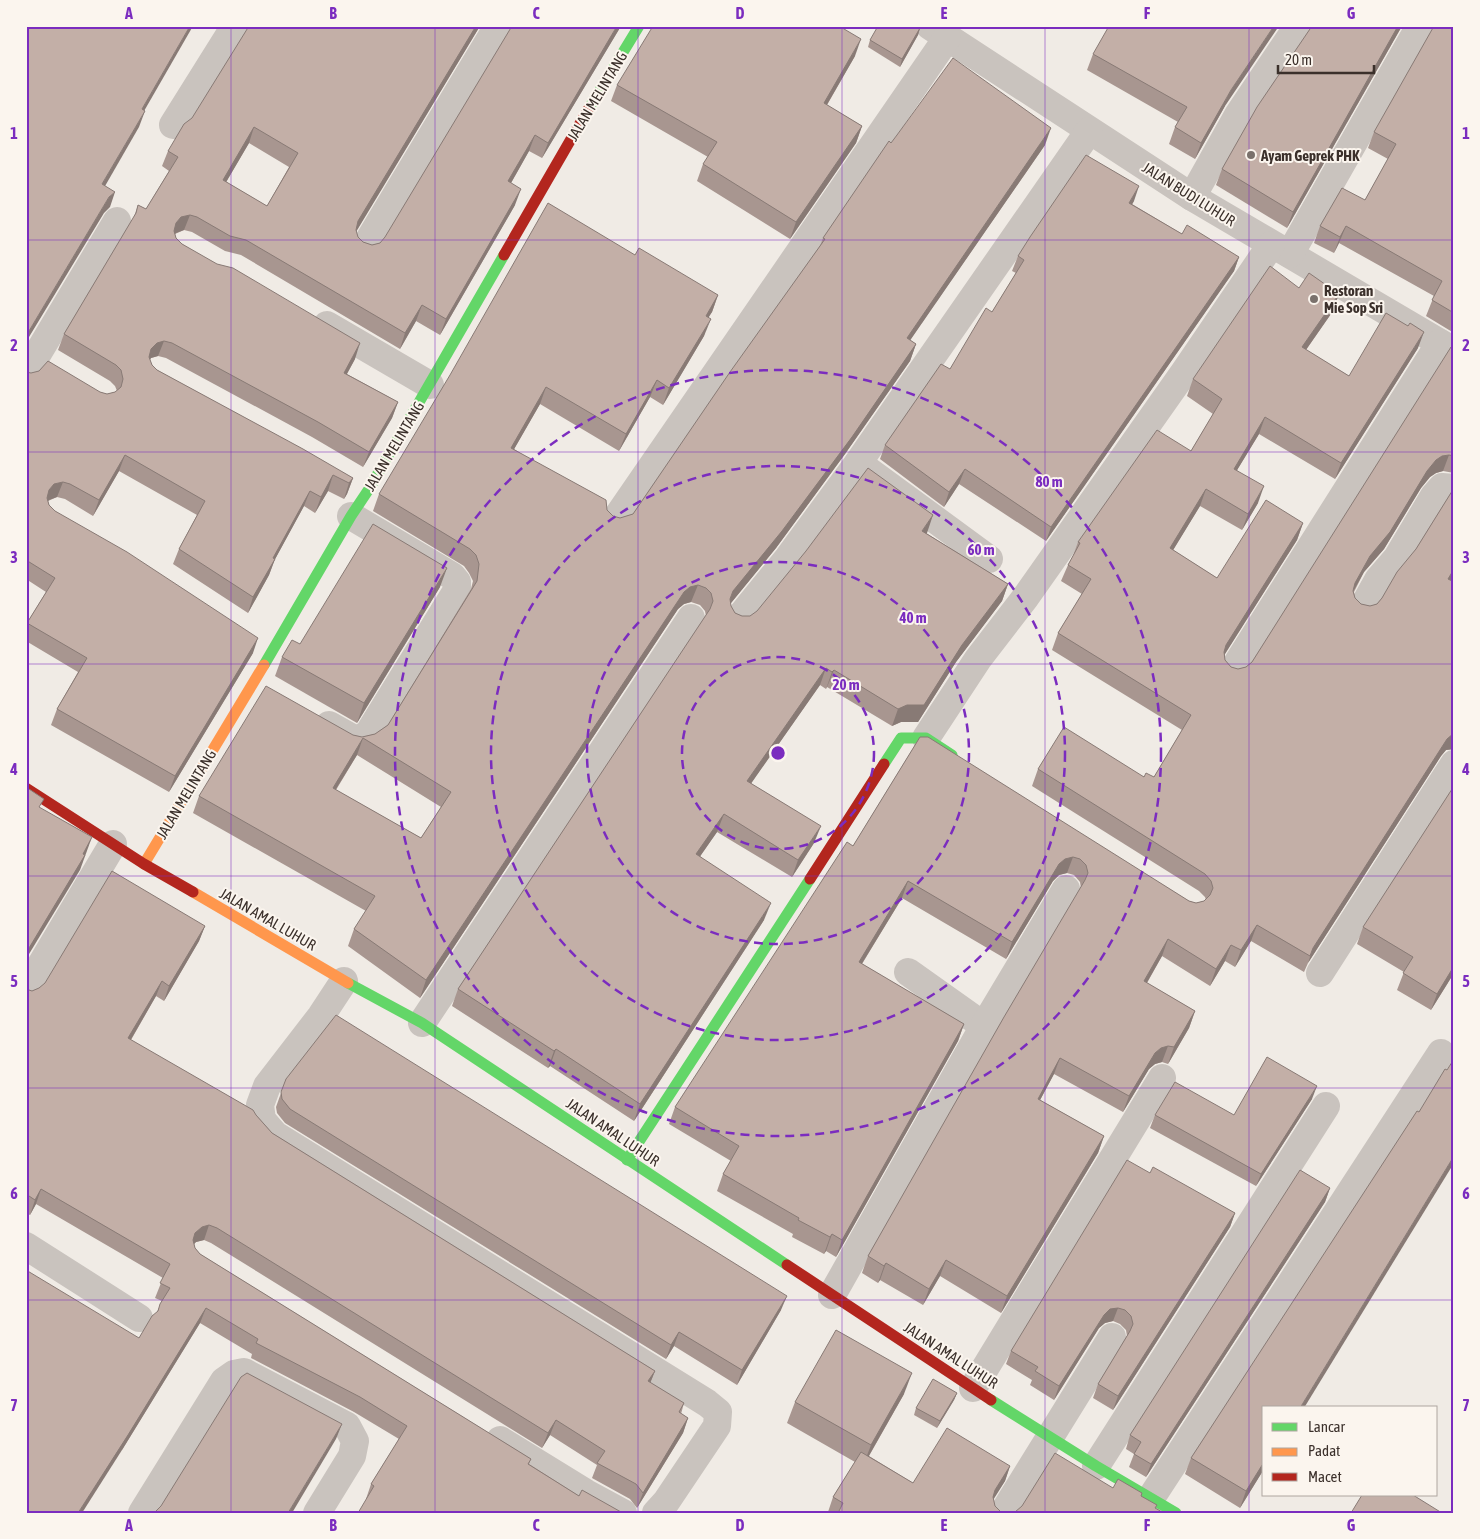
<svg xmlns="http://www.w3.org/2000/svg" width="1480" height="1539" viewBox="0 0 1480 1539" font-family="'Asap Condensed',sans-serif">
<rect width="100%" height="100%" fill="#f0ebe5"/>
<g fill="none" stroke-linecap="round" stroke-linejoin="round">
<g stroke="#c9c3be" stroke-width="28">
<path d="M930,26L1192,197L1454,351"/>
<path d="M173,125L235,26"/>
<path d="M1192,197L1238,115L1298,26"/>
<path d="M366,245L498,26"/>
<path d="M1290,254L1420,26"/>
<path d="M327,325L430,385"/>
<path d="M26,373L117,221"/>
<path d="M858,463L1089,131"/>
<path d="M615,520L947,38"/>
<path d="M1363,607L1378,580L1397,558L1434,496L1442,487L1454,488"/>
<path d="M739,618L788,558L858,463L989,559"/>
<path d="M1233,670L1440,343"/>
<path d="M329,725L354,739L361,738L368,734L457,590V582L452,576L351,516"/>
<path d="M926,738L978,659L1025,598L1185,371L1271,245"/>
<path d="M908,972L984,1026"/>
<path d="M1320,973L1454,764"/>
<path d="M344,981L321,1016L267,1086L260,1105L262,1120L275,1135L707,1403L718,1412L717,1426L666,1502L656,1513"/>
<path d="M26,990L113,844"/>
<path d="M422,1023L691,618"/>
<path d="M26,1246L139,1318"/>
<path d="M832,1295L984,1026L1066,889"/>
<path d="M973,1388L1162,1078"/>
<path d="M500,1440L586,1493L623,1513"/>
<path d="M1096,1466L1326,1106"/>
<path d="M1151,1498L1441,1053"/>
<path d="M142,1513L224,1381L234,1374L244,1372L347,1426L355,1441L352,1456L317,1513"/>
<path d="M1003,1513L1112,1337"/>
</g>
<g stroke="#63d668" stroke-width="11">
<path d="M589,108L639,26"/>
<path d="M264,665L351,516L369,489L504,255"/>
<path d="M884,764L901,738H926L952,755"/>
<path d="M348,983L422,1023L787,1265"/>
<path d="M627,1160L810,879"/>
<path d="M991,1400L1096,1466L1176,1513"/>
</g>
<g stroke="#ff974d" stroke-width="11">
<path d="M144,864L264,665"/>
<path d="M193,892L348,983"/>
</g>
<g stroke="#b3261e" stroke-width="11">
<path d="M504,255L589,108"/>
<path d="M26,788L144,864L193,892"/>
<path d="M810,879L884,764"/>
<path d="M787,1265L991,1400"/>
</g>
</g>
<g fill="#a89690" fill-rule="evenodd">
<path d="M480,26L356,231L358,237L363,242L372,245L380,243L621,26L542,158L529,151L511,183L515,205L440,335L416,321L400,349L241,255L225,251L192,232L184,230L175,234L176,238L182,244L355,359L347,374L398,402L392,418L363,467L312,437L166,358L158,356L151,358L150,360L152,365L157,370L353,478L347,494L344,499L328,491L315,513L304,506L275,559L269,575L248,613L173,564L179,549L197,515L119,471L93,516L65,499L57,497L48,501L49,505L55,511L253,653L169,792L51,725L57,709L78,672L26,641V627L27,623L46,592L26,579V372L107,394L115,392L117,391L115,386L110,381L58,350L64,334L134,217L138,205L146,209L169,171L162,166L168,151ZM249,143L289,167L267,206L226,182Z"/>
<path d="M1312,26H1402L1287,228L1216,185L1222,169Z"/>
<path d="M1454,26V333L1426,316L1434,296L1339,243L1334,253L1314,243L1320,226L1365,200L1388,159L1368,148L1374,132Z"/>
<path d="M920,28L918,35L900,67L868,47L870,40Z"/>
<path d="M1093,54L1225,106L1195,159L1169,144L1175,127L1178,122L1087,70Z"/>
<path d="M855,56L827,105L862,126L856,143L790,239L697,181L703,164L708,157L611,101L617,85Z"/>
<path d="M891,143L1045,145L910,340L916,344L910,361L845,454L776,548L730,604L731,606L735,613L742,616H750L926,533L1008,584L1002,601L956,662L918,722H901L892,726L827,687L826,689L820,685L751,783L814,843L792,877L717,832L700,856L764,920L634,1121L550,1066L548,1068L452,1006L458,989L706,616L705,611L700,605L691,602L684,604L678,609L420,998L348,946L354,929L366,911L193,813L199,796L353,735L362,737L375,734L388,725L471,589L473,581L469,573L464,566L373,511L379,494L635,255L718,295L712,312L708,317L704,336L663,405L650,397L619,451L540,404L514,449L607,510L613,516L620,518L633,514L820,246L823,238ZM357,755L441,807L421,838L336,790Z"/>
<path d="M1134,201L1132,204L1182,234L1239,257L1234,271L1046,541L959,484L944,507L880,459L885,445L950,369L992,312L1016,273L1012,271L1018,256Z"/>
<path d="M1299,288L1333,311L1306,350L1349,376L1418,348L1335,479L1259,434L1237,470L1258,503L1242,530L1200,506L1173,550L1217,578L1303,523L1297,540L1224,655L1225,660L1231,667L1238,669L1246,667L1252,662L1454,348V473L1443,471L1436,473L1430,477L1421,488L1384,549L1364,572L1354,592L1355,598L1361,604L1370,606L1377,604L1382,598L1416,549L1454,488V575L1451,580L1454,582V749L1446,750L1441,756L1308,963L1304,972L1251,941L1235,967L1225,961L1210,986L1162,956L1147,983L1195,1011L1189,1028L1168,1064L1162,1062L1155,1064L1149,1069L1123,1112L1054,1074L1040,1100L1104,1136L1098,1153L1001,1313L940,1276L923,1305L880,1280L878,1283L862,1273L868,1256L1081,888L1080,882L1074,875L1067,873L1059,875L1053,881L1006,959L902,898L862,964L964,1024L958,1041L836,1257L826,1251L824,1254L792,1237L793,1234L717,1191L723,1174L731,1161L669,1124L675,1107L853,846L920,737L1189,901L1196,903L1204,901L1206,900L1205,897L1199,891L1032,786L1038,769L1154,777L1182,730L1052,650L1058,633L1082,594L1061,581L1068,565L1073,556L1078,542L1191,451L1213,414L1187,396L1193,379Z"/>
<path d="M440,587L357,723L275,676L282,657Z"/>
<path d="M205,926L199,941L164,1001L156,996L131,1040L256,1115L272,1133L655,1371L650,1383L684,1403L681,1414L688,1418L683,1433L637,1508L630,1499L592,1478L597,1465L550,1435L542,1448L211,1243L204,1240L196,1242L194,1244L195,1248L200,1254L531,1459L529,1464L579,1496L621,1512L366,1499L371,1484L399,1439L354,1412L251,1358L252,1354L200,1323L122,1450L139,1338L157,1312L162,1301L155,1298L163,1278L36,1204L30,1215L26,1213V989L32,991L39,988Z"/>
<path d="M1363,927L1454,973L1431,1010L1397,990L1404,972L1357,944Z"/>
<path d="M1447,1070L1264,1408V1469L1240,1508L1185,1474L1191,1458L1419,1112Z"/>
<path d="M286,1079L781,1310L737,1385L674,1346L666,1359L285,1123L277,1113L276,1107Z"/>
<path d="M1312,1099L1256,1186L1150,1128L1155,1115H1234Z"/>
<path d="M1150,1173L1235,1213L1230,1227L1113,1410L1093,1398L1098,1384L1127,1336L1126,1330L1120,1324L1113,1321L1105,1323L1099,1328L1054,1400L1030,1385L1032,1380L1006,1364L1011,1351Z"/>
<path d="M1330,1188L1325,1202L1146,1477L1129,1467L1134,1454L1126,1449L1130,1435Z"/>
<path d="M957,1393L954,1400L937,1428L914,1415L916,1408Z"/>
<path d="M904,1394L869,1456L913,1483L1010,1466L1005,1481L993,1499L995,1506L1001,1512L1004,1513H829L828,1512L833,1497L855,1462L787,1423L795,1402Z"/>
</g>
<g fill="#887a75">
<path d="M190,26H193L136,125L142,109Z"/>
<path d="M476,26H480L353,237L358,221Z"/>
<path d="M617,26H621L542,158L548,143Z"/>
<path d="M1274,26H1279L1225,106L1195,159L1201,143L1231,90Z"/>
<path d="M1398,26H1402L1287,228L1293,212Z"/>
<path d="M920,28L918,35L900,67L902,59Z"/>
<path d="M861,39L855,56L818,120L824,103Z"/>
<path d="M145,111L139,127L97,200L102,184Z"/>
<path d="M862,126L856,143L790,239L796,222Z"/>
<path d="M254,127L249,143L218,196L223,180Z"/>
<path d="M1051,128L1045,145L900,355L907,338Z"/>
<path d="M535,135L529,151L503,197L508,181Z"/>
<path d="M1139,186L1134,201L1124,218L1129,203Z"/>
<path d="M521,189L515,205L440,335L446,319Z"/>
<path d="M115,192L110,207L104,213L26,342V336L109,197Z"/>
<path d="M190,215L184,230L176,233L170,239L176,223L181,217Z"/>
<path d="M1346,226L1339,243L1334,253L1340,237Z"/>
<path d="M1239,257L1234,271L1046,541L1051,527Z"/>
<path d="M1339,294L1333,311L1296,364L1302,347Z"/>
<path d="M718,295L712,312L699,333L706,316Z"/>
<path d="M422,305L416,321L400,349L405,333Z"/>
<path d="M711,319L704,336L663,405L669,388Z"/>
<path d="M1424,332L1418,348L1335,479L1341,463Z"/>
<path d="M164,341L158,356L151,358L146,364L151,349L157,343Z"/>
<path d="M360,343L355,359L339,388L344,373Z"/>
<path d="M916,344L910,361L845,454L776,548L727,608L724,616L733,591Z"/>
<path d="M657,380L650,397L619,451L626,434Z"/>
<path d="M546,387L540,404L505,465L511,448Z"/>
<path d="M398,402L392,418L363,467L369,452Z"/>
<path d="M1265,417L1259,434L1228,485L1234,469Z"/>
<path d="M125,455L119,471L93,516L99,500Z"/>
<path d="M1449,455L1443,471L1436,473L1430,477L1421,488L1384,549L1364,572L1349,599L1355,583L1370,556L1427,471L1436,460L1442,456Z"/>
<path d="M965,469L959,484L944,507L949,492Z"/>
<path d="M333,475L328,491L315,513L321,497Z"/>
<path d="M353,478L347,494L344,499L349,483Z"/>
<path d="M63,482L57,497L49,500L43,506L49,490L54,484Z"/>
<path d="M1264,486L1258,503L1242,530L1248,514Z"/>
<path d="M1206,489L1200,506L1164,565L1170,548Z"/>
<path d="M310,491L304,506L273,563L275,559L269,575L248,613L253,597L273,558Z"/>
<path d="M933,515L927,533L916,548L922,531Z"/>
<path d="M1303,523L1297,540L1220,662L1226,645Z"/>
<path d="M447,568L440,587L357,723L364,703Z"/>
<path d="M1454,569V575L1442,595L1448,579Z"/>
<path d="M1008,584L1002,601L956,662L918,722H901L892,726L898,709L962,645Z"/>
<path d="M698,585L691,602L684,604L678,609L420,998L426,980L684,592L690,587Z"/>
<path d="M258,638L253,653L169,792L175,776Z"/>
<path d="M826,668L820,685L741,798L747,781Z"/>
<path d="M834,670L827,687L826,689L832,672Z"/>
<path d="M1454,733V749L1446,750L1441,756L1308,963L1313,948L1447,739Z"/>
<path d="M363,738L357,755L326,805L333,788Z"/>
<path d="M724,814L717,832L690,871L696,854Z"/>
<path d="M821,826L814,843L792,877L798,860Z"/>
<path d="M92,837L80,870L26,959V953Z"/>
<path d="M1073,857L1067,873L1059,875L1053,881L1006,959L1012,942L1059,864L1065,859Z"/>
<path d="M908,881L902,898L853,978L859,962Z"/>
<path d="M771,903L764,920L634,1121L640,1104Z"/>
<path d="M1257,925L1251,941L1235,967L1241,950Z"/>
<path d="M205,926L199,941L164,1001L169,986Z"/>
<path d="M1168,939L1162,956L1138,998L1144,981Z"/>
<path d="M1231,945L1225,961L1210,986L1216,969Z"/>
<path d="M1454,966V973L1431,1010L1437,994Z"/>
<path d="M162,981L156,996L123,1053L128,1038Z"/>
<path d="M1195,1011L1189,1028L1168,1064L1174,1047Z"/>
<path d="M964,1024L958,1041L836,1257L842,1240Z"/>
<path d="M1168,1046L1162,1062L1155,1064L1149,1069L1123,1112L1129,1096L1155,1053L1161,1048Z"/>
<path d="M556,1049L550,1066L548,1068L554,1051Z"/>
<path d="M1060,1058L1054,1074L1032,1115L1038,1099Z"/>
<path d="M1317,1086L1312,1099L1256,1186L1261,1174Z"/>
<path d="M1104,1136L1098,1153L1001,1313L1007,1296Z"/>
<path d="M1454,1156V1163L1304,1408H1300Z"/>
<path d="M1330,1188L1325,1202L1146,1477L1151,1464Z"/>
<path d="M41,1189L36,1204L30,1215L35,1200Z"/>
<path d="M1235,1213L1230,1227L1113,1410L1118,1396Z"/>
<path d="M209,1225L204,1240L196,1242L190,1248L195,1233L202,1227Z"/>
<path d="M832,1234L826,1251L824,1254L830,1237Z"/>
<path d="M946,1260L940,1276L923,1305L929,1289Z"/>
<path d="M886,1263L880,1280L878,1283L884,1266Z"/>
<path d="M787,1296L781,1310L737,1385L742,1370Z"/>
<path d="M206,1308L200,1323L122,1450L82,1513H78Z"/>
<path d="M1118,1308L1113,1321L1105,1323L1099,1328L1054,1400L1059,1386L1104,1315L1110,1309Z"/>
<path d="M679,1332L674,1346L666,1359L671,1345Z"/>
<path d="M655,1371L649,1386L648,1381Z"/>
<path d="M912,1373L904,1394L863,1466L871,1445Z"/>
<path d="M957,1393L954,1400L937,1428L940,1421Z"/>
<path d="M688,1418L683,1433L637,1508L643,1493Z"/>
<path d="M556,1420L550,1435L542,1448L548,1433Z"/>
<path d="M342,1424L336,1439L292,1513H288Z"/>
<path d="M1264,1462V1469L1240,1508L1246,1491Z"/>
<path d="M1010,1466L1005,1481L990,1505L995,1490Z"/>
</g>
<g fill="#c3afa7" stroke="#887a75" fill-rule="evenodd">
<path d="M26,26H190L142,109L145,111L102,184L115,192L109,197L26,336Z"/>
<path d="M249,26H476L358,221L356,230L358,237L363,242L372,245L380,243L385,237L512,26H617L548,143L535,135L508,181L521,189L446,319L422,305L405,333L246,240L230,236L197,217L190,215L181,217L176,223L174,231L176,238L182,244L217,264L233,268L360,343L344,373L398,402L369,452L318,422L172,343L164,341L157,343L151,349L149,357L152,365L157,370L303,449L353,478L349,483L333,475L321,497L310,491L273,558L275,559L253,597L179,549L205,501L125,455L99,500L70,484L63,482L54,484L49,490L47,498L49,505L55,511L127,552L258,638L175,776L57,709L87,658L27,623L55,578L26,560V372L31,373L39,371L48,361L100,392L107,394L115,392L121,387L123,379L121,370L116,365L64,334L136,213L138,205L146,209L178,157L168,151L184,124L192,118ZM254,127L298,153L267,206L223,180Z"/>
<path d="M653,26H839L861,39L824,103L862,126L796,222L703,164L717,142L617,85Z"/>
<path d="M878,26H917L920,28L902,59L870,40Z"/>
<path d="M1109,26H1274L1231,90L1201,143L1175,127L1187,107L1093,54Z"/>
<path d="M1312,26H1398L1293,212L1222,169L1257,107Z"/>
<path d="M1434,26H1454V313L1432,300L1442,281L1346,226L1340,237L1320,226L1342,188L1365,200L1396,144L1374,132Z"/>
<path d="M953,58L1051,128L907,338L916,344L852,437L782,531L733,591L730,599L731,606L735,613L742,616H750L757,611L806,551L868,468L933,515L922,531L1008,584L962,645L924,705H907L898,709L834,670L832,672L826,668L747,781L821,826L798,860L724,814L696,854L771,903L640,1104L556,1049L554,1051L458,989L710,609L713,601L711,593L706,588L698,585L690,587L684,592L426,980L354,929L375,896L199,796L266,686L353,735L362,737L375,734L388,725L477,581L479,564L476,555L470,549L379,494L450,375L548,203L635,255L639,248L718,295L706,316L711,319L669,388L657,380L626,434L546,387L511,448L606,500L607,510L613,516L620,518L633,514L730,372L825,239L823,238L889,141L891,143L897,135ZM363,738L451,792L421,838L333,788Z"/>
<path d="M1086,155L1139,186L1129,203L1182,234L1187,225L1239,257L1051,527L965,469L949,492L885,445L941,364L950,369L986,308L992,312L1024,260L1018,256L1030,237Z"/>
<path d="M1270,266L1299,288L1309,273L1339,294L1302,347L1349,376L1386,313L1408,326L1410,323L1424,332L1341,463L1265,417L1234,469L1264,486L1248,514L1206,489L1170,548L1217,578L1266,500L1303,523L1226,645L1224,652L1225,660L1231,667L1238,669L1246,667L1252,662L1451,347L1454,348V456L1449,455L1442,456L1436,460L1427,471L1390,532L1370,556L1355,583L1353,591L1355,598L1361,604L1370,606L1377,604L1382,598L1397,572L1416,549L1454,488V569L1448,579L1454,582V733L1447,739L1313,948L1310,956L1257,925L1241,950L1231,945L1216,969L1168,939L1144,981L1195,1011L1174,1047L1168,1046L1161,1048L1155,1053L1129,1096L1060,1058L1038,1099L1104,1136L1007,1296L946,1260L929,1289L886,1263L884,1266L868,1256L1004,1017L1085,880L1088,873L1086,865L1080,859L1073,857L1065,859L1059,864L1012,942L908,881L859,962L964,1024L842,1240L832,1234L830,1237L798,1220L799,1218L723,1174L739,1146L675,1107L847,842L853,846L920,737H928L1189,901L1196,903L1204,901L1210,895L1213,888L1211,881L1205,874L1038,769L1064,727L1144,777L1146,773L1154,777L1191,715L1058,633L1091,579L1068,565L1080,543L1078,542L1157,430L1191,451L1222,399L1193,379Z"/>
<path d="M373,524L447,568L364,703L282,657L292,640L300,644Z"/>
<path d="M1454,786V966L1437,994L1403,973L1413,957L1363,927Z"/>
<path d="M26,787L44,799L39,807L92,837L83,854L85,855L26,953Z"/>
<path d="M112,871L205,926L169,986L162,981L128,1038L253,1110L256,1115L272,1133L655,1371L648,1381L684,1403L679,1412L688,1418L643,1493L636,1484L597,1463L605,1451L556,1420L548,1433L217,1228L209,1225L202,1227L195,1233L193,1240L195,1248L200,1254L531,1459L528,1464L579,1496L582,1490L621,1512L625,1513H358L374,1486L371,1484L407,1426L360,1397L256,1343L258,1339L206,1308L128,1435L78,1513H26V1270L139,1338L152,1316L158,1311L160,1304L170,1288L160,1283L170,1264L41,1189L35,1200L26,1194V989L32,991L39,988L45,983Z"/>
<path d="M336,1015L787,1296L742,1370L679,1332L671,1345L290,1109L282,1099L281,1092L286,1079Z"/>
<path d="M1267,1057L1317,1086L1261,1174L1155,1115L1175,1082L1234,1115Z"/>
<path d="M1454,1059V1156L1300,1408H1264V1462L1246,1491L1191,1458L1417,1111L1419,1112L1445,1069L1447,1070Z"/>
<path d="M1127,1160L1150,1173L1153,1167L1235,1213L1118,1396L1098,1384L1130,1331L1133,1324L1131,1316L1125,1310L1118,1308L1110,1309L1104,1315L1059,1386L1035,1371L1038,1367L1011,1351Z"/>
<path d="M1300,1170L1330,1188L1151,1464L1134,1454L1141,1442L1130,1435Z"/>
<path d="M836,1330L912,1373L871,1445L795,1402Z"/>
<path d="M247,1373L342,1424L288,1513H154L161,1506L241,1377Z"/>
<path d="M933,1379L957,1393L940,1421L916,1408Z"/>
<path d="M947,1428L1010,1466L995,1490L993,1497L995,1506L1001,1512L1004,1513H838L843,1503L833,1497L861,1452L913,1483Z"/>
<path d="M1055,1453L1113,1488L1118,1479L1142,1493L1141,1496L1157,1505L1155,1508L1164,1513H1013L1015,1512L1022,1506Z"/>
<path d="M1362,1495H1413L1442,1513H1351Z"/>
</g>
<path fill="none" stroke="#7b2cbf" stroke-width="1" stroke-opacity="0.55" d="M231,26V1513M435,26V1513M638,26V1513M842,26V1513M1045,26V1513M1249,26V1513M26,240H1454M26,452H1454M26,664H1454M26,876H1454M26,1088H1454M26,1300H1454"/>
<g fill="none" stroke="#7b2cbf" stroke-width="2.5" stroke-dasharray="9 6">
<circle cx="778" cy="753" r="96"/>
<circle cx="778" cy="753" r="191"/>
<circle cx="778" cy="753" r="287"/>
<circle cx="778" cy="753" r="383"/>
</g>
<g fill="#7a716c" stroke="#fbf5ee" stroke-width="2">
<circle cx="1251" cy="155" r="5"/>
<circle cx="1314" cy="299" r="5"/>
</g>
<g text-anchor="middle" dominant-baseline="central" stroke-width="4" stroke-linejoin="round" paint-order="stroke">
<g font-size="15" fill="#3b302b" stroke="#fbf5ee">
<text transform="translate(597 96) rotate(-59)">JALAN MELINTANG</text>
<text transform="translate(1189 194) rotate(32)">JALAN BUDI LUHUR</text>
<text transform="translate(394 446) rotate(-59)">JALAN MELINTANG</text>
<text transform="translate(186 794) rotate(-59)">JALAN MELINTANG</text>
<text transform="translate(268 919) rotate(30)">JALAN AMAL LUHUR</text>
<text transform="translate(613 1132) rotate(34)">JALAN AMAL LUHUR</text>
<text transform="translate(951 1355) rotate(33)">JALAN AMAL LUHUR</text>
</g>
<g font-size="15" font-weight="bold" fill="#3b302b" stroke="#fbf5ee" text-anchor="start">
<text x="1261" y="155">Ayam Geprek PHK</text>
<text x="1324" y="290">Restoran<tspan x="1324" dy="17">Mie Sop Sri</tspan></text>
</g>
</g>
<circle cx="778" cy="753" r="8" fill="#7b2cbf" stroke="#fbf5ee" stroke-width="2.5"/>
<g font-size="15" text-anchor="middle" font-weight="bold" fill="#7b2cbf" stroke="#fbf5ee" stroke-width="4" stroke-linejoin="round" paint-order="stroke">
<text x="1049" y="487">80 m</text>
<text x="981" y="555">60 m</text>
<text x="913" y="623">40 m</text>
<text x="846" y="690">20 m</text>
</g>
<rect width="1480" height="1539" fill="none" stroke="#fbf5ee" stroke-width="55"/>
<rect x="1262" y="1406" width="175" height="90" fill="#fbf5ee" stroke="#aea6a0"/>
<rect x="1272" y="1423" width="25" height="8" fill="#63d668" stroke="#aea6a0"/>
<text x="1308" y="1432" font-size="15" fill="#3b302b">Lancar</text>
<rect x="1272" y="1448" width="25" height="8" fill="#ff974d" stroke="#aea6a0"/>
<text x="1308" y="1456" font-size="15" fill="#3b302b">Padat</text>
<rect x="1272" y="1473" width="25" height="8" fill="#b3261e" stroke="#aea6a0"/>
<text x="1308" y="1482" font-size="15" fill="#3b302b">Macet</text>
<path d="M1278 65v8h96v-8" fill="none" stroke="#3b302b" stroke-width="2.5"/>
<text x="1285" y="65" font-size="15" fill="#3b302b" stroke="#fbf5ee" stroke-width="4" paint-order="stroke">20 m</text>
<rect x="28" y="28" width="1424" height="1484" fill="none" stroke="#7b2cbf" stroke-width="2"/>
<g font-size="16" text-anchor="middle" font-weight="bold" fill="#7b2cbf">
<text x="129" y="19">A</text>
<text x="333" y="19">B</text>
<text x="536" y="19">C</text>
<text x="740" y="19">D</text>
<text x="944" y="19">E</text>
<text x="1147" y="19">F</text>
<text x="1351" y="19">G</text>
<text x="14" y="139">1</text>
<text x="1466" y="139">1</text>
<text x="14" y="351">2</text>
<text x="1466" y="351">2</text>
<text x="14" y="563">3</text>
<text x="1466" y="563">3</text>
<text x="14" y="775">4</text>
<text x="1466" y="775">4</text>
<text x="14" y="987">5</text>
<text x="1466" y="987">5</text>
<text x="14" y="1199">6</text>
<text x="1466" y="1199">6</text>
<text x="14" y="1411">7</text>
<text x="1466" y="1411">7</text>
<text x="129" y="1531">A</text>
<text x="333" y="1531">B</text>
<text x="536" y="1531">C</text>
<text x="740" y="1531">D</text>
<text x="944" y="1531">E</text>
<text x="1147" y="1531">F</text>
<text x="1351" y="1531">G</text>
</g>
</svg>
